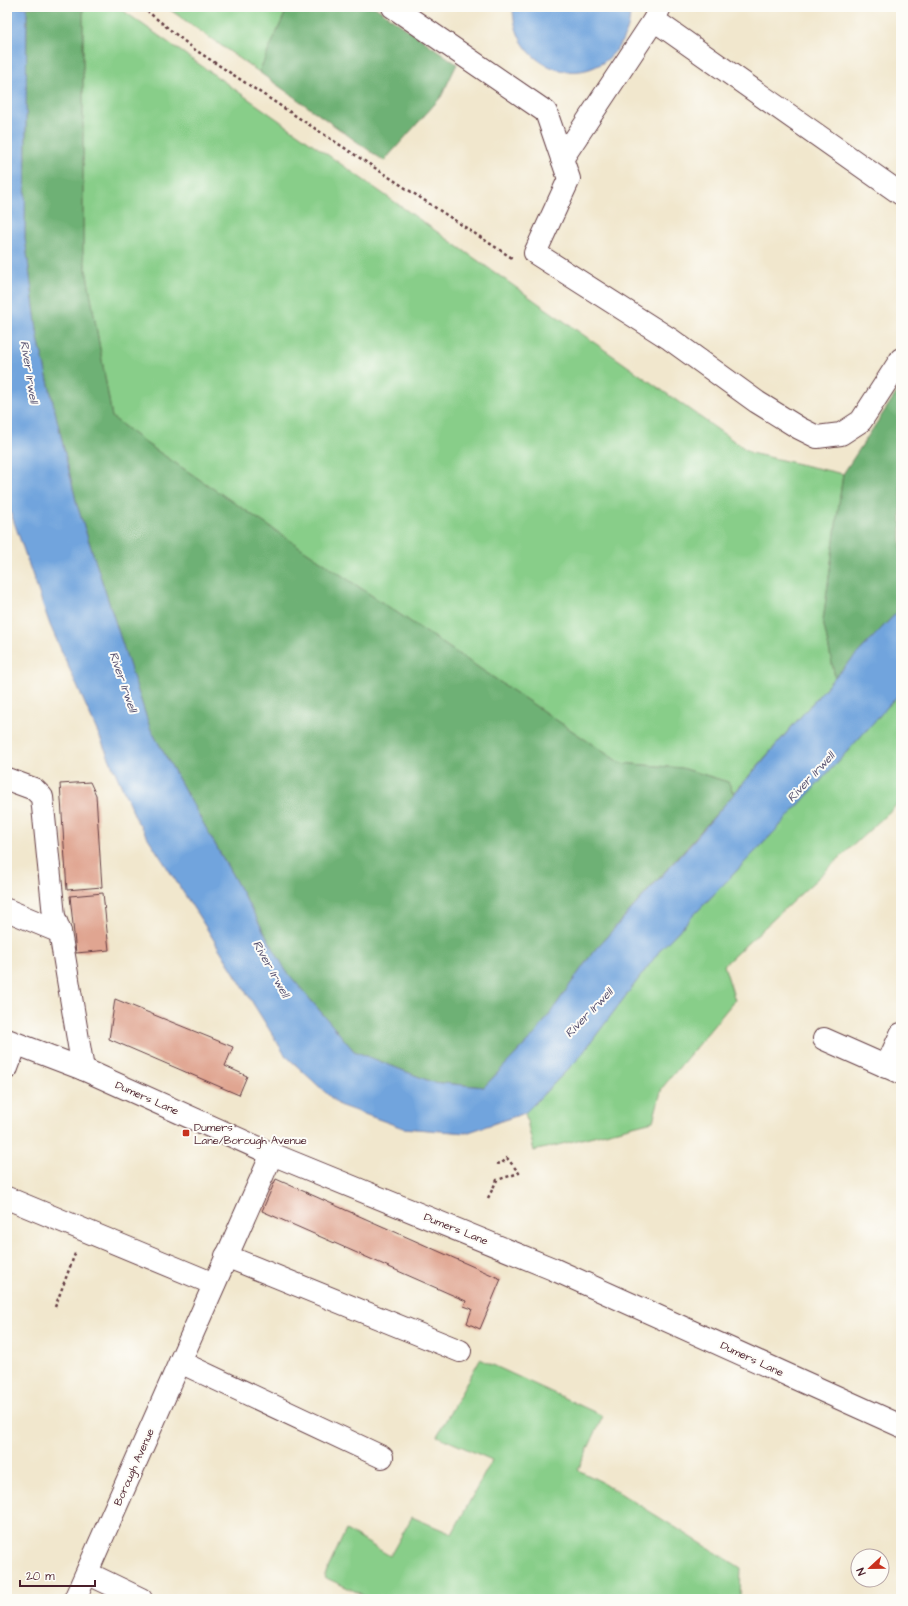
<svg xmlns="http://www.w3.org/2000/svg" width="908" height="1606" viewBox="0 0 908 1606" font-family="'Architects Daughter',sans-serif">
<rect width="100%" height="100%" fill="#fdfcf7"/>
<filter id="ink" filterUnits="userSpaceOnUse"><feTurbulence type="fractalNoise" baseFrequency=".025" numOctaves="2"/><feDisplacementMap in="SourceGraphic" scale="8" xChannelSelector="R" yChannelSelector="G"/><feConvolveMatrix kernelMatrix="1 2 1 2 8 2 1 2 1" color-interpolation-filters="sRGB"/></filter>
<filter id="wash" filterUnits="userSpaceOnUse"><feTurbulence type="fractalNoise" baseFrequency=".012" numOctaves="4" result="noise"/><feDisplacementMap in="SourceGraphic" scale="16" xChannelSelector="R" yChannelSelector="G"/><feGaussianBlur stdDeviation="0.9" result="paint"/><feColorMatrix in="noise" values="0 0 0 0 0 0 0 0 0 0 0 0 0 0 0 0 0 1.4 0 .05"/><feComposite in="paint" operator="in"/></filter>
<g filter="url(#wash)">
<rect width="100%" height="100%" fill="#f1e7cd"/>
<g fill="#88ce89" stroke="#69765a">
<path d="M83,7H118L751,453L843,474L823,621L835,677L734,793L728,782L682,768L620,763L147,444L112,417L83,252Z"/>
<path d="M166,7H288L259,72Z"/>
<path d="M901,692V801L724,965L735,1000L662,1088L653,1121L534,1151L525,1113L579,1058L661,949L776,830Z"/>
<path d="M480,1359L603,1416L578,1470L602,1482L741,1568L740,1599H372L324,1577L346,1530L390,1556L412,1517L452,1534L492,1460L437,1436Z"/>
</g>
<g fill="#6eb175" stroke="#5c6850">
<path d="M27,7H83V252L112,417L147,444L620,763L682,768L728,782L734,794L593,952L537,1032L484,1087L432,1082L354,1051L286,971L150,728L77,505L38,338L25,238Z"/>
<path d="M288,7H375L457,64L441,97L384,161L259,72Z"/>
<path d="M901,386V608L835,677L823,621L843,474Z"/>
</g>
<g fill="#71a4dd" stroke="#5e6284">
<path d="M7,7H27L25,238L38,338L77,505L150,728L286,971L354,1051L432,1082L484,1087L537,1032L593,952L695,839L835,677L901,608V692L776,830L661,949L579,1058L525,1113L466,1133L403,1128L339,1105L285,1055L207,929L137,821L50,625L7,502Z"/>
<path d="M513,7H629C631,17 629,28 624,37C597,96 513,75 513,7Z"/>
</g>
<g id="blocks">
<g fill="#e0a591">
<path d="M90,782L96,795L102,887L67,890L60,784Z"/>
<path d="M103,893L109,950L76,953L70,896Z"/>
<path d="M115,999L233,1047L225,1066L247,1076L239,1095L109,1039Z"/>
<path d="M276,1179L501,1279L480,1329L467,1323L472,1309L464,1306L466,1301L262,1211Z"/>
</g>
</g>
</g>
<g filter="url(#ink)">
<use href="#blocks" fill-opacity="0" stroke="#633d43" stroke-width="1"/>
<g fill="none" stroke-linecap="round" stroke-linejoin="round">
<defs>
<g id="minor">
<path d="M393,7L546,112L569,179L535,253L670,339L757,402L799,428L817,437L841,434L861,421L901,359"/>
<path d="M654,20L901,194"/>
<path d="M562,159L654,20L660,7"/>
<path d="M7,779L34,789L42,797L54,916L60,932L83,1069"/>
<path d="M7,910L60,932"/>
<path d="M824,1039L901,1073"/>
<path d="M886,1067L901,1034"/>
<path d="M7,1068L16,1044"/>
<path d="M7,1198L214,1284"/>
<path d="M226,1256L460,1351"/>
<path d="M180,1362L382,1457"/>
<path d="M87,1573L141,1599"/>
<path d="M75,1599L272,1154"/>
</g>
<path id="major" d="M7,1040L83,1069L272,1154L553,1269L901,1426"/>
</defs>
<use href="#minor" stroke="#633d43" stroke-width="24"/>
<use href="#major" stroke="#633d43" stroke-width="24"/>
<g stroke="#633d43" stroke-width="2.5" stroke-dasharray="3 3" stroke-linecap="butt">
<path d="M142,7L194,49L512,258"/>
<path d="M488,1198L497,1180L519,1173L507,1158L501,1164L494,1163"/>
<path d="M55,1307L76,1251"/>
</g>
<use href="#minor" stroke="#fff" stroke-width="22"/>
<use href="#major" stroke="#fff" stroke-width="22"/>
</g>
</g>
<rect fill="#c8321e" stroke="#fdfcf7" stroke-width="1.5" x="182" y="1129" width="8" height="8" rx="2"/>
<g text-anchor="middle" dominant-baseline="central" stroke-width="4" stroke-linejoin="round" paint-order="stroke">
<g font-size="11" fill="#4a1f2b" stroke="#fdfcf7">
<text transform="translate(147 1098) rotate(24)">Dumers Lane</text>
<text transform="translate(456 1229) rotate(22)">Dumers Lane</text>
<text transform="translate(752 1359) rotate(25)">Dumers Lane</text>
<text transform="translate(134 1467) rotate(-66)">Borough Avenue</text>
</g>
<g font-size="11" fill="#4a1f2b" stroke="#fdfcf7" text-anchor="start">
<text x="194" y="1127">Dumers<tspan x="194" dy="13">Lane/Borough Avenue</tspan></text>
</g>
<g font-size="12" font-style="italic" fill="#5a5472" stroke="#fdfcf7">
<text transform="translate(29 372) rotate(81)">River Irwell</text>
<text transform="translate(123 682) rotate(71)">River Irwell</text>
<text transform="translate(811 777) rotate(-47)">River Irwell</text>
<text transform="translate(271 969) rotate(61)">River Irwell</text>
<text transform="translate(589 1013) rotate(-46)">River Irwell</text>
</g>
</g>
<rect width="908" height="1606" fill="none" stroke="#fdfcf7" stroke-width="24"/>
<g transform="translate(870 1568) rotate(248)"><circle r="19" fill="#fdfcf7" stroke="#b5a4a5"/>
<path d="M0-3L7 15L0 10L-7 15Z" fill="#c8321e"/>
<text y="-6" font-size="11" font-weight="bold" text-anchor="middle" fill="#4a1f2b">N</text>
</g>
<path d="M20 1580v6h75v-6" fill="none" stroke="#4a1f2b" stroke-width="2"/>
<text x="26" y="1580" font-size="12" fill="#4a1f2b" stroke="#fdfcf7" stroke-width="3" paint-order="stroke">20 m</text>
</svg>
